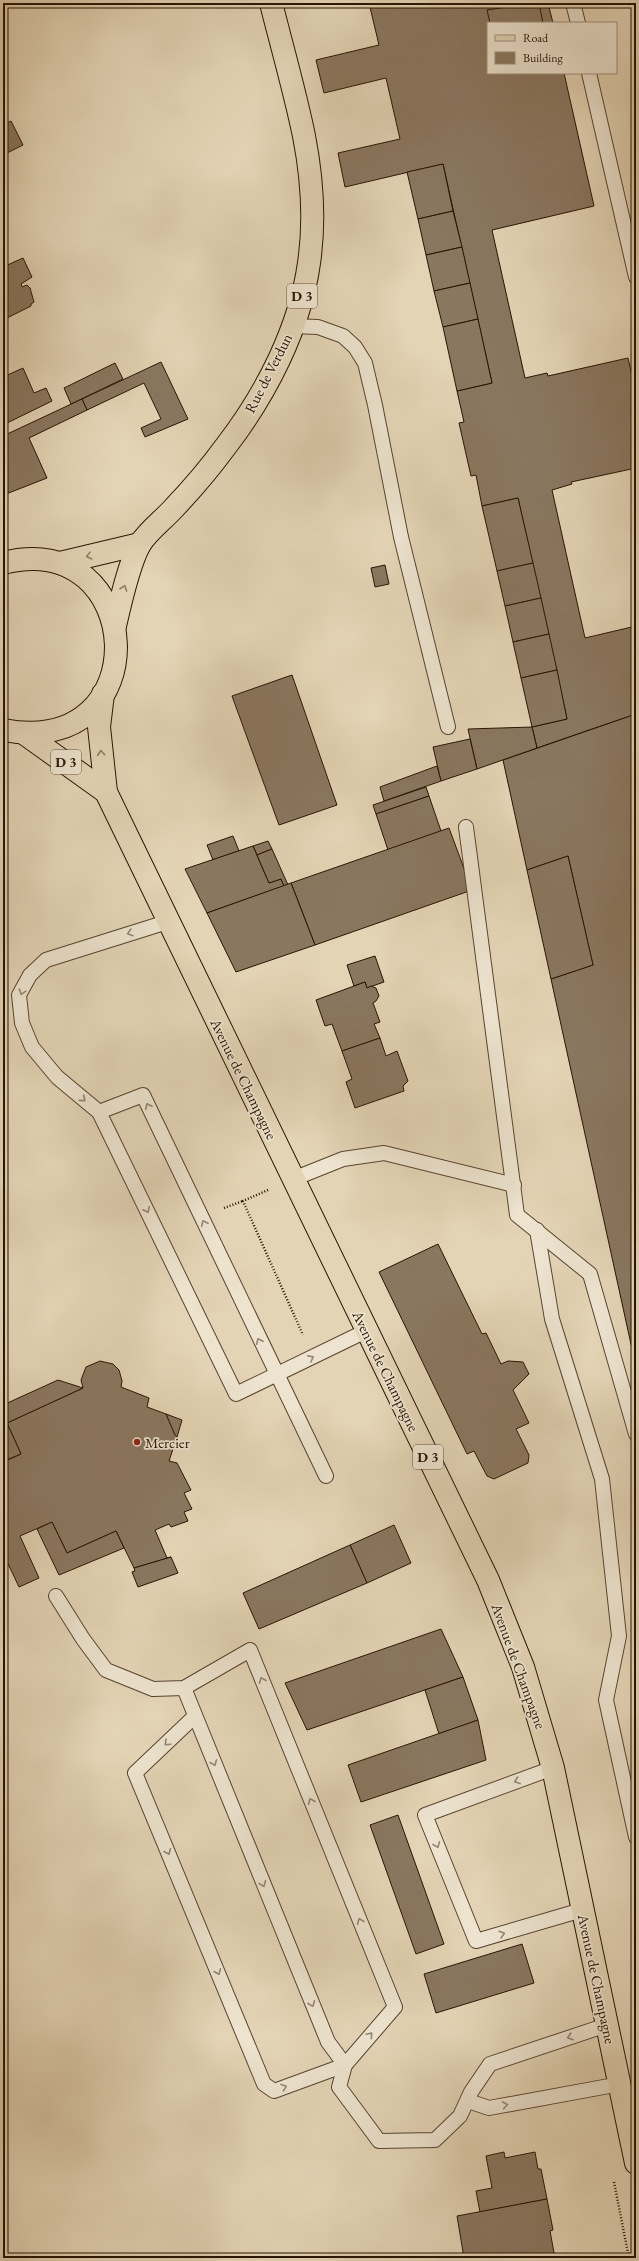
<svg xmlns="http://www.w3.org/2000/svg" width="639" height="2261" viewBox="0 0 639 2261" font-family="'EB Garamond',serif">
<rect width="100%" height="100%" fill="#e3d4b5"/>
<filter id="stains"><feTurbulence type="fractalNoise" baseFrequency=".005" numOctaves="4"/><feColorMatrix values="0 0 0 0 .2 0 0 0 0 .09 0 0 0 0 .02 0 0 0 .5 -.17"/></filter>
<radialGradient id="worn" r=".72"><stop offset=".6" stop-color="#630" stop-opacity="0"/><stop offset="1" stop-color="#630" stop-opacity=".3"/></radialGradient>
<g fill="#8a7760" stroke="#291303">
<path d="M369,3H548L553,23H488V73H564L594,206L492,230L525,378L547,373L548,376L628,358L636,393V468L571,482L572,484L552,490L585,638L636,626V714L537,748L532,727L567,719L518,498L482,506L476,475L471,476L459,423L464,422L457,391L492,383L443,164L345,187L338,153L400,139L386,78L324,93L316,60L379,45Z"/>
<path d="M533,3H539L543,23H490L487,10Z"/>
<path d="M11,121L23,145L3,155V125Z"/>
<path d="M443,164L453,211L418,219L407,172Z"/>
<path d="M453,211L462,247L426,255L418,219Z"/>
<path d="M462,247L470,283L434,291L426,255Z"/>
<path d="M3,253L8,265L3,267Z"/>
<path d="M23,258L32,277L21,284L22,287L27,285L30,288L34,302L31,304V306L3,320V267Z"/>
<path d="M470,283L478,319L443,327L434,291Z"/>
<path d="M478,319L492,383L457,391L443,327Z"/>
<path d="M161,362L188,419L145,437L141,428L161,419L144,383L87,410L82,399Z"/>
<path d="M115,363L123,379L71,404L64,388Z"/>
<path d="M23,368L34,393L46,388L52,401L7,423L3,417V377Z"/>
<path d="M82,399L87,410L29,438L47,478L6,494L3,488V436Z"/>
<path d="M518,498L533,563L497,571L482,506Z"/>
<path d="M533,563L541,598L505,606L497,571Z"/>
<path d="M385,565L389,584L375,587L371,568Z"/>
<path d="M541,598L549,634L513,642L505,606Z"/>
<path d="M549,634L557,670L521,678L513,642Z"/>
<path d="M557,670L567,719L532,727L521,678Z"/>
<path d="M292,675L337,805L279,825L232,696Z"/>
<path d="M636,714V1367L551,979L593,965L568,856L527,870L503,760Z"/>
<path d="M532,727L537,748L477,769L468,729Z"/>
<path d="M470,739L477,769L441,781L433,747Z"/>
<path d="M437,766L441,781L384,801L380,787Z"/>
<path d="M426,787L429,796L376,814L373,805Z"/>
<path d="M429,796L441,831L388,850L376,814Z"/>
<path d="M449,828L472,890L315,945L291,883Z"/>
<path d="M233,836L239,851L213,860L207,845Z"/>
<path d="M268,841L272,849L257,855L253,846Z"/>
<path d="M253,846L269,883L281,879L284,886L207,913L185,869Z"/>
<path d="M272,849L288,885L284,886L281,879L269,883L257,855Z"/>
<path d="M568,856L593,965L551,979L527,870Z"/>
<path d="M291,883L315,945L236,972L207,913Z"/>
<path d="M375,956L384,982L367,988L365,982L354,986L347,965Z"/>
<path d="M365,982L367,988L371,986L376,988L379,996L376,1001L373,1003L380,1022L374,1024L380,1038L342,1051L332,1024L325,1026L316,1000Z"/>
<path d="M380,1038L386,1056L397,1051L408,1081L403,1086L404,1091L355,1108L346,1082L352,1079L342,1051Z"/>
<path d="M438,1244L482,1334L486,1333L501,1364L508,1361L523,1362L529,1374L513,1390L529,1423L516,1429L529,1455L528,1463L494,1479L487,1476L474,1451L467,1454L379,1272Z"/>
<path d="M100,1361L113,1364L119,1370L122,1381L121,1387L149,1398L147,1407L166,1414L177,1437L169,1461L177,1463L191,1490L184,1493L192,1509L184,1512L188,1521L171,1527L169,1524L155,1530L167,1558L171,1557L134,1568L116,1531L67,1553L52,1522L20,1536L39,1578L19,1587L3,1553V1462L21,1454L7,1423L83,1388L81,1380L86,1367Z"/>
<path d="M58,1380L83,1388L7,1423L21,1454L6,1460L3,1454V1405Z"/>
<path d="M166,1414L182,1420L177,1437L175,1435Z"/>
<path d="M52,1522L67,1553L116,1531L124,1548L59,1575L37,1529Z"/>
<path d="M394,1525L411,1563L367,1583L350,1545Z"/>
<path d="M350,1545L367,1583L259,1629L243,1593Z"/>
<path d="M171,1557L178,1573L138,1587L132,1572L135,1571L134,1568Z"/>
<path d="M441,1629L463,1677L307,1730L285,1683Z"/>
<path d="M463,1677L478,1720L439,1734L425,1690Z"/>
<path d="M478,1720L486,1760L361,1802L348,1765Z"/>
<path d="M398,1815L444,1944L416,1954L370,1825Z"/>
<path d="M522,1944L534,1983L436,2013L424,1974Z"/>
<path d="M504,2152L505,2158L535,2152L538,2169H541L547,2199L480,2212L476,2191L492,2188L486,2156Z"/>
<path d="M547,2199L553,2230L550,2231L555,2258H464L457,2216Z"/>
</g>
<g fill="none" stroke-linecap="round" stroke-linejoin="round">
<defs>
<g id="lane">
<path d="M573,3L578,23"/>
<path d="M589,73L636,277"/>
<path d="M291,326L318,327L343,336L355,347L365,363L375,405L401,537L448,727"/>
<path d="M466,827L517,1215L590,1274L636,1434"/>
<path d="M167,922L46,960L30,975L19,995L22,1023L32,1047L57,1077L99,1112L236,1394L366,1331"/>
<path d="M99,1112L143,1095L326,1476"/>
<path d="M293,1179L343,1159L384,1153L514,1185"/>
<path d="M537,1230L552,1319L602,1479L619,1636L606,1700L636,1837"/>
<path d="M56,1596L83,1639L106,1670L153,1689L184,1688L250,1650L395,2007L345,2065L339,2087L379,2141L435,2140L460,2116L471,2092L490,2064L607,2025"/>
<path d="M184,1688L328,2042L345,2065"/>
<path d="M195,1716L135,1773L264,2084L274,2091L345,2065"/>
<path d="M553,1768L425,1815L476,1941L582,1910"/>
<path d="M468,2101L489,2108L620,2084"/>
</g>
<g id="primary">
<path d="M3,563C146,526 161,760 3,730"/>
<path d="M60,563L140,544"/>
<path d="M115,626C120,604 129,563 140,544C148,531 163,520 173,509C192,489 210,468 226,446C266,394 300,328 309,263C315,222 312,177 304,136C295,92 282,47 271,3"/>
<path d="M103,694L99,727L106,792L488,1580L523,1667L553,1768L636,2163"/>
<path d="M25,734L106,792"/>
</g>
</defs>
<use href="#lane" stroke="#584330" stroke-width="16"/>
<use href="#primary" stroke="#291303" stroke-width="24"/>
<g stroke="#291303" stroke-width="2.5" stroke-dasharray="1 2" stroke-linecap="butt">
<path d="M268,1190L243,1201L303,1335"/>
<path d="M224,1208L243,1201"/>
<path d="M614,2182L629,2258"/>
</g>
<use href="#lane" stroke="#ede3cf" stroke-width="14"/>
<use href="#primary" stroke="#e3d4b5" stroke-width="22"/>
</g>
<defs><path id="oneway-chevron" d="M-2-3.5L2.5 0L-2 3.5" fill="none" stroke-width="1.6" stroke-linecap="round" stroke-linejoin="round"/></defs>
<g stroke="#8f7d65">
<use href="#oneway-chevron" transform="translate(89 556) rotate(166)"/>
<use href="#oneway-chevron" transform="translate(124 588) rotate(-71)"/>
<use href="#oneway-chevron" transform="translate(101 753) rotate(-95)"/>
</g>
<g stroke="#958573">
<use href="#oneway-chevron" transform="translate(130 933) rotate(162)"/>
<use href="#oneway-chevron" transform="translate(22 992) rotate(108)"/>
<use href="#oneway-chevron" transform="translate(83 1099) rotate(40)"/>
<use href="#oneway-chevron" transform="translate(148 1106) rotate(-115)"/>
<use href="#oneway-chevron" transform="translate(147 1210) rotate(64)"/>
<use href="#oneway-chevron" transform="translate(204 1223) rotate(-115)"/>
<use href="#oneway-chevron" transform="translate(259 1341) rotate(-115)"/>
<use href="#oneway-chevron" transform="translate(311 1358) rotate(-27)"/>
<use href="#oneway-chevron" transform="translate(262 1680) rotate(-112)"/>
<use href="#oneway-chevron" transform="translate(167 1743) rotate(137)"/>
<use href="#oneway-chevron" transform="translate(214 1763) rotate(68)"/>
<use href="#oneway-chevron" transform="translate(517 1781) rotate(160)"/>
<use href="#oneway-chevron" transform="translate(311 1801) rotate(-112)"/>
<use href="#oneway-chevron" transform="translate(437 1845) rotate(68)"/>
<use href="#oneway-chevron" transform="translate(168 1852) rotate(67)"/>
<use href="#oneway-chevron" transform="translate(263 1884) rotate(68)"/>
<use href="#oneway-chevron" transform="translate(360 1921) rotate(-112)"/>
<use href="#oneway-chevron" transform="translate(502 1934) rotate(-16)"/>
<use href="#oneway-chevron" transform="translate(218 1972) rotate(67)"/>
<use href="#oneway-chevron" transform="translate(312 2004) rotate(68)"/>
<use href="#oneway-chevron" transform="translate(370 2035) rotate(-49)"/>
<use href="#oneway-chevron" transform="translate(570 2037) rotate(162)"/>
<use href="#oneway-chevron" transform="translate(284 2087) rotate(-20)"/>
<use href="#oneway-chevron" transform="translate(505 2105) rotate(-10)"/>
</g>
<circle fill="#8f2418" stroke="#ede3cf" stroke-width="1.5" cx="137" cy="1442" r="4"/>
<g text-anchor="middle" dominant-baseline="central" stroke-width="3.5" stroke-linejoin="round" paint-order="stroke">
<g fill="#ede3cf" stroke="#645140" stroke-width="1">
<rect x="287" y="284" width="30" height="24" rx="3"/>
<rect x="51" y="750" width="30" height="24" rx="3"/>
<rect x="413" y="1445" width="30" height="24" rx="3"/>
</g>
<g font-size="14" font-weight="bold" fill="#291303">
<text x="302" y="296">D 3</text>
<text x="66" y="762">D 3</text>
<text x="428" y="1457">D 3</text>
</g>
<g font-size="15" fill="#291303" stroke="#ede3cf">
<text transform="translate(268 373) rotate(-63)">Rue de Verdun</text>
<text transform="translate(244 1079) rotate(64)">Avenue de Champagne</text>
<text transform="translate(386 1371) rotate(64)">Avenue de Champagne</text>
<text transform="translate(519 1666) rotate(70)">Avenue de Champagne</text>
<text transform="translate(597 1979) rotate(78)">Avenue de Champagne</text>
</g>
<g font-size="15" fill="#291303" stroke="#ede3cf" text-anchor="start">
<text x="145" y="1442">Mercier</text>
</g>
</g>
<rect width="639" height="2261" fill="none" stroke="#e3d4b5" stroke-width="16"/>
<rect x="4" y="4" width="631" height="2253" fill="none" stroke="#291303" stroke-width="2"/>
<rect x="8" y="8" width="623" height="2245" fill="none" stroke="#291303"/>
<rect x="487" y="22" width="130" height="52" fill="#ede3cf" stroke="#9f907d"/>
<rect x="495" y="35" width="20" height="6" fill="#e3d4b5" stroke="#9f907d"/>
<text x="523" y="42" font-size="12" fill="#291303">Road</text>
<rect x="495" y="52" width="20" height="12" fill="#8a7760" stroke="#9f907d"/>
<text x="523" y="62" font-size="12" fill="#291303">Building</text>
<rect width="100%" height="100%" filter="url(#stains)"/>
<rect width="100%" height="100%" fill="url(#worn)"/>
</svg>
